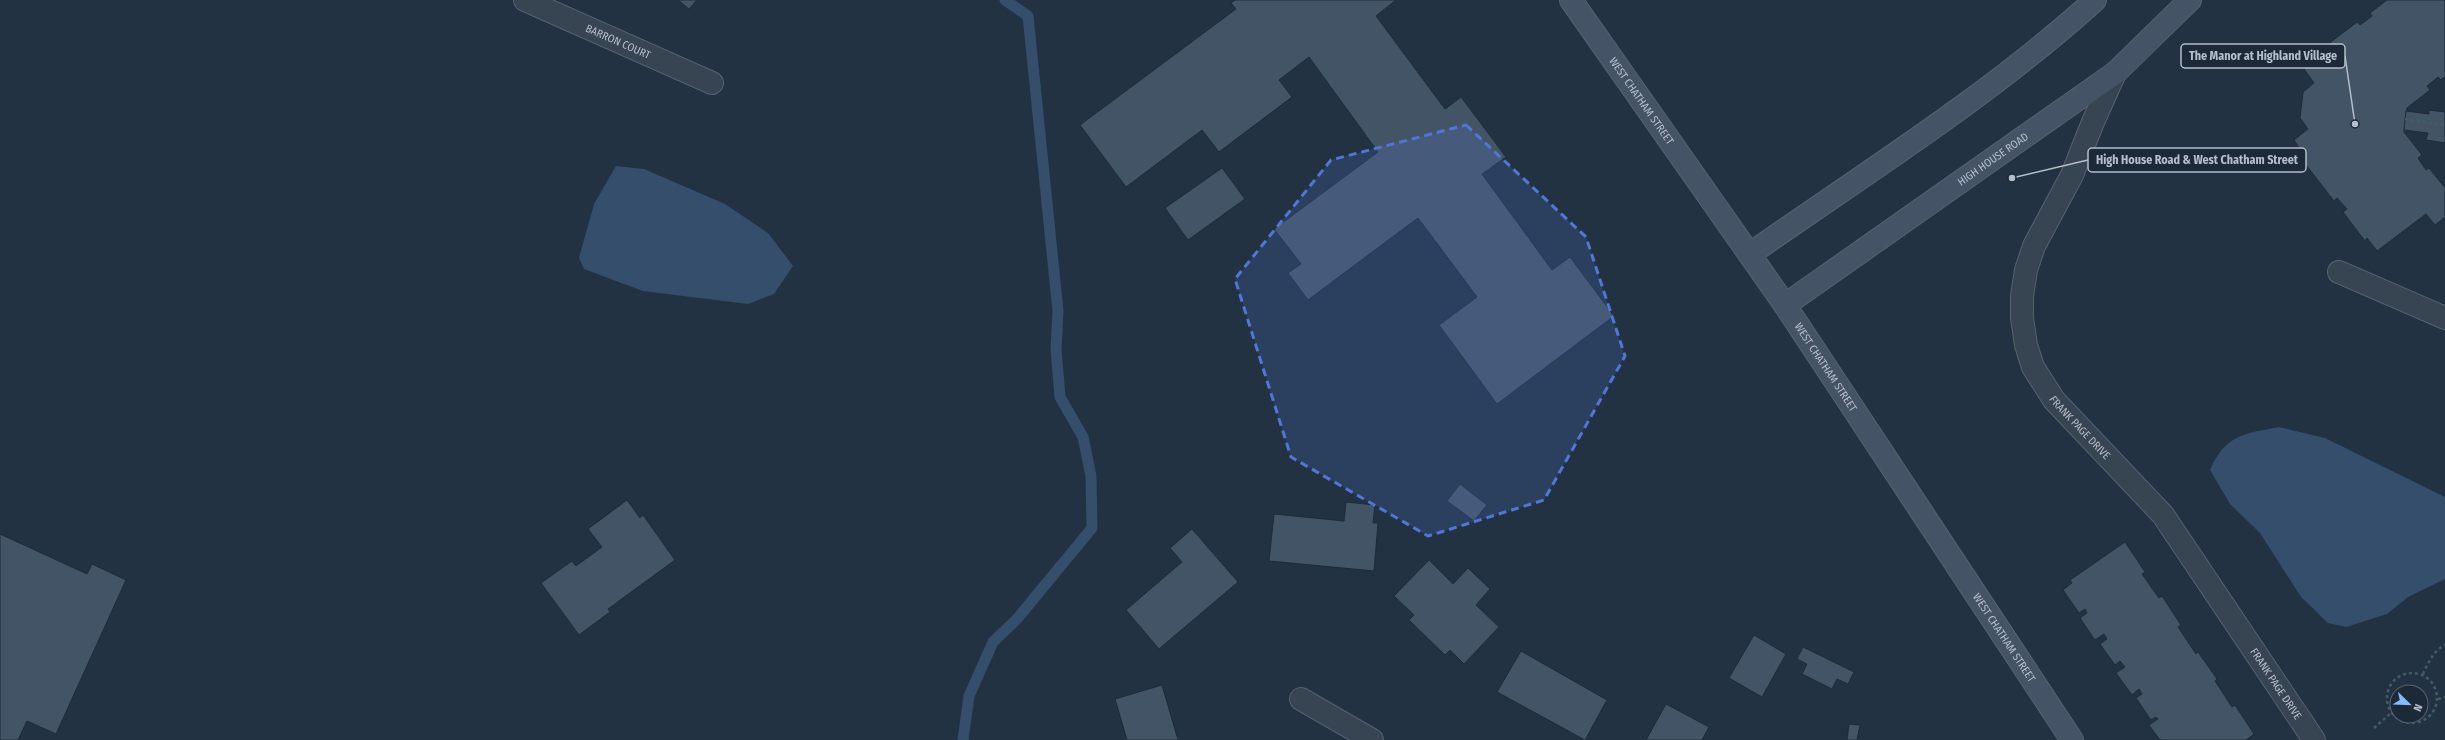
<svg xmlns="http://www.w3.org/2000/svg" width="2445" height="740" viewBox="0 0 2445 740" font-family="'Fira Sans Condensed',sans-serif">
<rect width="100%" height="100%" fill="#223243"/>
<g fill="#344e6b">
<path d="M616,166L644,169L725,204L768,233L793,266L774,294L748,304L643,291L584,269L579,258L594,204Z"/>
<path d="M2279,427L2325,438L2445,497V579L2408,597L2387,614L2346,627L2328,623L2301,597L2260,533L2230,504L2210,470C2226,434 2244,434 2279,427Z"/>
</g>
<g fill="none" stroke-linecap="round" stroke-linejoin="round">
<path stroke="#344e6b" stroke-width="11" d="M963,740L969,696L993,642L1017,619L1092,528L1091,476L1083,437L1060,397L1056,349L1058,311L1028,16L1005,0"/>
</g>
<g fill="#445467" stroke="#1e2b39">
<path d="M678,0H697L689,9Z"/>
<path d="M1235,0H1396L1376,16L1445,109L1461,97L1506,157L1482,174L1552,270L1570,257L1614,316L1497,404L1439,325L1477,297L1418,218L1308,300L1288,273L1301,264L1274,229L1378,152L1309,57L1279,80L1292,97L1219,152L1202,130L1126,187L1080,125L1236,9L1231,3Z"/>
<path d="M2387,0H2445V76L2441,80L2438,77L2427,86L2430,90L2407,108L2404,132L2422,155L2418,158L2426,170L2429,168L2445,188V217L2435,225L2426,214L2377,251L2367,238L2365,241L2343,212L2347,209L2337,198L2334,201L2296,152L2300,149L2294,140L2308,129L2300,118L2303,92L2314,83L2304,69L2313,61L2310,58L2357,22L2360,25L2372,16L2370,13Z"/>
<path d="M2429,110L2445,112V143L2426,140L2428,133L2404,130L2406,111L2429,114Z"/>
<path d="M1222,168L1245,199L1188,240L1165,208Z"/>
<path d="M1460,484L1487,505L1474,521L1447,501Z"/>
<path d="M627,500L640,518L643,515L675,560L608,609L610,612L579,635L541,583L572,561L576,566L602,547L588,529Z"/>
<path d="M1346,502L1375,505L1373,523H1378L1374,571L1269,561L1274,514L1344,521Z"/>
<path d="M1192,529L1238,582L1159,649L1126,610L1182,562L1170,548Z"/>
<path d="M0,534L87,574L92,564L126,580L56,734L27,721L18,740H0Z"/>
<path d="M2125,542L2145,572L2142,574L2159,598L2162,596L2181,625L2178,627L2196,654L2198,652L2217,679L2215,681L2232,707L2235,705L2254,734L2246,740H2160L2149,725L2158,719L2156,717L2151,720L2136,698L2142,694L2139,689L2132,695L2116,673L2125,667L2120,661L2115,665L2100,644L2107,639L2104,634L2095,640L2080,618L2087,613L2085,609L2079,613L2063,590L2072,583L2070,580Z"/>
<path d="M1429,560L1453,584L1468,568L1490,589L1476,605L1499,627L1464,664L1450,650L1445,655L1409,620L1414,615L1394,596Z"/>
<path d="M1754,635L1786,654L1762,697L1729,678Z"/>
<path d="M1803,647L1854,672L1848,684L1837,679L1832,689L1802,674L1807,664L1797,659Z"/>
<path d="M1521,651L1607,700L1585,740L1497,692Z"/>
<path d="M1162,685L1178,740H1127L1115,699Z"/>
<path d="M1666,704L1709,727L1702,740H1646Z"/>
<path d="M1849,724L1860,725L1857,740H1847Z"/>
</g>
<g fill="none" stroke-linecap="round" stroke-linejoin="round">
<defs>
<g id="street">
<path id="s1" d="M525,0L712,83"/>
<path id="s2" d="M2115,73L2093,122L2072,175L2034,246L2026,270L2022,296V318L2026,345L2033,367L2054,400L2163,515L2314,740"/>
<path d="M2339,272L2445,318"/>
<path d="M1301,699L1372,740"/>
</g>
<g id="secondary">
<path id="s3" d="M1571,0L1785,305L2072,740"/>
<path d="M1750,254C1867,172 1989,96 2095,0"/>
<path id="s4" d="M1785,305L2115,73L2190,0"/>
</g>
</defs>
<use href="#street" stroke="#55626f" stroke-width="24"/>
<use href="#secondary" stroke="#55626f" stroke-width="24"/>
<g stroke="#435e60" stroke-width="2.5" stroke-dasharray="3 3" stroke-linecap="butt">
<path d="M2405,119L2444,125"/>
<circle cx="2412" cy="698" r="25"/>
<path d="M2423,674C2428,663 2434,650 2445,645"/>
<path d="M2438,699L2445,697"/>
<path d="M2374,728L2391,713"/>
</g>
<use href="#street" stroke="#374452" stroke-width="22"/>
<use href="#secondary" stroke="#455366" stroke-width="22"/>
</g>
<path fill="#5276d4" fill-opacity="0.2" stroke="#5276d4" stroke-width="3" stroke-dasharray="8 5" stroke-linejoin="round" d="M1466,125L1586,237L1625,356L1544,500L1428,536L1291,457L1235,279L1331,160Z"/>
<g text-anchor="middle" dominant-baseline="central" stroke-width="3.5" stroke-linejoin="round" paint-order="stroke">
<g font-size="11" fill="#b4bfcc" stroke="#1c2937">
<text stroke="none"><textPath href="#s1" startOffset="102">BARRON COURT</textPath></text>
<text stroke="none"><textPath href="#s3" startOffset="123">WEST CHATHAM STREET</textPath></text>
<text stroke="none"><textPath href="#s4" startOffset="254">HIGH HOUSE ROAD</textPath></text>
<text stroke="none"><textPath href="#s3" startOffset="447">WEST CHATHAM STREET</textPath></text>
<text stroke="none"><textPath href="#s2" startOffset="392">FRANK PAGE DRIVE</textPath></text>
<text stroke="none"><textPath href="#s3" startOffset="771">WEST CHATHAM STREET</textPath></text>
<text stroke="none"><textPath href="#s2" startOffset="716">FRANK PAGE DRIVE</textPath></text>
</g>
</g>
<path fill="none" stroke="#b4bfcc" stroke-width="1.5" d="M2355 124L2345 56M2012 178L2088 160"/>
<g fill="#b4bfcc" stroke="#1c2937" stroke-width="1.5">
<circle cx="2355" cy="124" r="4"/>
<circle cx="2012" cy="178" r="4"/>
</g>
<g fill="#1c2937" stroke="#b4bfcc" stroke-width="1.5">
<rect x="2181" y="44" width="164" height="24" rx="4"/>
<rect x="2088" y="148" width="218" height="24" rx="4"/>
</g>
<g font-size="12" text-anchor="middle" font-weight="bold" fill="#b4bfcc">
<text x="2263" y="60">The Manor at Highland Village</text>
<text x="2197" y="164">High House Road &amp; West Chatham Street</text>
</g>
<g transform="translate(2409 704) rotate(113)"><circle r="19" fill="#1c2937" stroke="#596573"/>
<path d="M0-3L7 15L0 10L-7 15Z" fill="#86bbff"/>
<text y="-6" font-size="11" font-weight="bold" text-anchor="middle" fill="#b4bfcc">N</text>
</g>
</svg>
